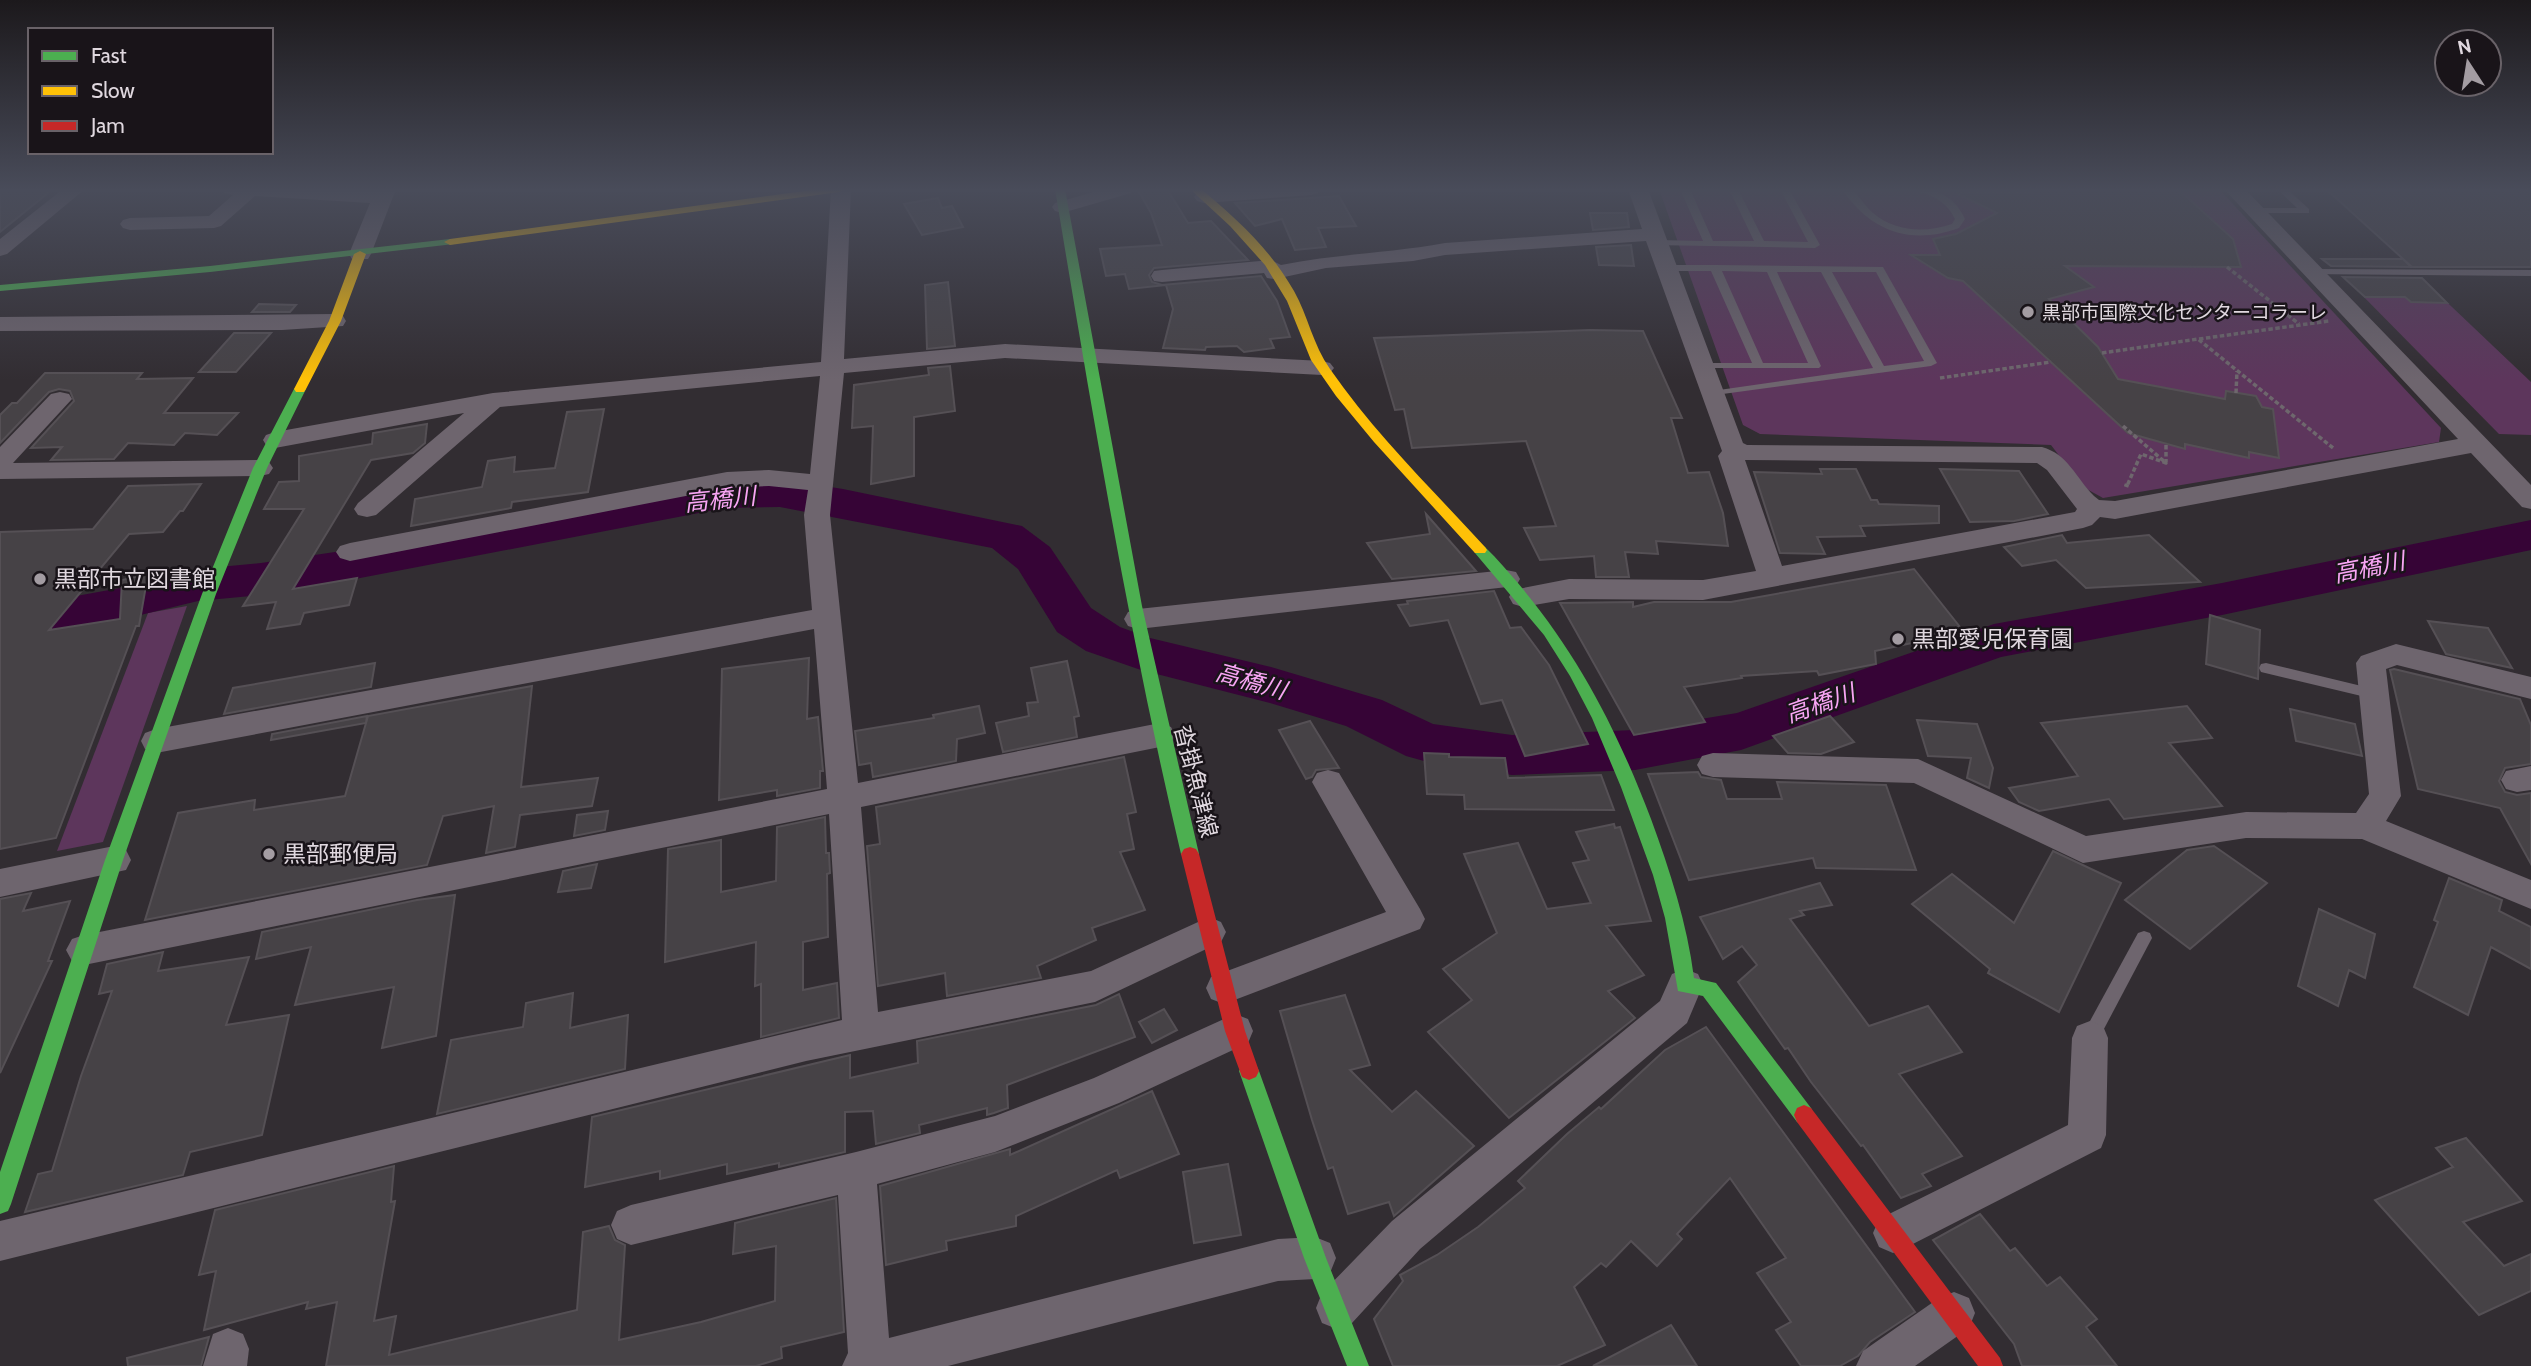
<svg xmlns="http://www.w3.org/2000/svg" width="2531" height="1366" viewBox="0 0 2531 1366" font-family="Cabin,'Noto Sans JP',sans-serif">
<rect width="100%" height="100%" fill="#322d32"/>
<g fill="#5d365c">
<path d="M1659,189H2219L2441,428L2439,442L2103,498L2083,487L2051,445L1760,434L1743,425Z"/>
<path d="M2354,287L2432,288L2531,382V435L2499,434Z"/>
<path d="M187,606L103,842L57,851L148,613Z"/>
</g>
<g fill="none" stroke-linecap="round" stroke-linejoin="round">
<path fill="#360436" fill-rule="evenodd" d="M780,479L843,489L1022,526L1050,547L1091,608L1120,627L1150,638L1271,667L1382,700L1433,724L1512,735L1635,730L1737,713L1994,624L2222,583L2531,520V550L2222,615L2001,657L1741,750L1635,770L1512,775L1424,761L1406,756L1346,726L1270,703L1141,670L1086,651L1057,632L1018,569L992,548L780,507L725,508L355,579L261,595L198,601L120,620L0,644V610L120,588L198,569L261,563L355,549L725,480Z"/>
</g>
<g fill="#464246" stroke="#555055" stroke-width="2">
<path d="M0,189H53L0,232Z"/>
<path d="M1154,189H1167L1188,223L1211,221L1248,260L1154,268L1149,275L1152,282L1162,285L1261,276L1277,301L1290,337L1270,339L1274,348L1244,352L1237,346L1206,347L1205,350L1163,348L1173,309L1166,285L1129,289L1125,274L1106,276L1100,249L1162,245L1151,213L1139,192Z"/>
<path d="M2029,189H2178L2233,239L2241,267L2065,266L2094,287L2049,299L2098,347L2118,379L2225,399L2226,391L2256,396L2262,407L2273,409L2279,458L2249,452V458L2185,444V449L2128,433L1963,281L1948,278L1911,255H1940L1933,239L1956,234L1997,213L1956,193H2032Z"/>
<path d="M2326,189H2531V267H2412Z"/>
<path d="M1339,196L1356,226L1318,228L1326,247L1295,250L1282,219L1255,226L1235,203Z"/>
<path d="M938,198L942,208L952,206L963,227L922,235L904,204Z"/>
<path d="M1590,213H1627L1629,227L1593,230Z"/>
<path d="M1631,245L1634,266L1599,265L1596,247Z"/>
<path d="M2322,259H2403L2411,267L2331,266Z"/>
<path d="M2343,277L2422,278L2447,303L2411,302L2405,297H2365Z"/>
<path d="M948,282L955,346L927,349L925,285Z"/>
<path d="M259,304L296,305L290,312H252Z"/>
<path d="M1590,330L1643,331L1682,418H1671L1688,473L1709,472L1723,513L1728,546L1656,541L1658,554L1625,552L1629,577H1596L1594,556L1540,560L1524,528L1556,526L1526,441L1412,448L1404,409L1395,410L1374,338Z"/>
<path d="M234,333H271L236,372H199Z"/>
<path d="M950,366L955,411L914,417V476L871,484L873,426L852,428L854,385L929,375L928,368Z"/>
<path d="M45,373H142L137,379L193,378L164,413H238L217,435L185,433L174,445L128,443L114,459L51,460L62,447L31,448L74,401L70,391L59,389L49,392L0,443V415L12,403H17Z"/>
<path d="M604,409L588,492L512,502L511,508L411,526L415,499L482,487L488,461L515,457L514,472L555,468L567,412Z"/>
<path d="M427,424L425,443L413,453L371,460L293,589L357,578L349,605L304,613L300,624L267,629L276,602L243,606L304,509H264L279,482L299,481V456L372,444L373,433Z"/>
<path d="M1820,469H1856L1871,500H1877L1879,504L1939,506V523L1860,526L1865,536L1817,537L1825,554L1780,553L1754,472L1822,474Z"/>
<path d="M1940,469L2019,471L2048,514L2014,521L1970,522Z"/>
<path d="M201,484L183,511H180L163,532L129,534L49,630L120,619L122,580L148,574L139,626H136L56,838L0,849V532L93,529L128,486Z"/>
<path d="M1426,514L1476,571L1392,579L1367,543L1430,534Z"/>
<path d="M2062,535L2067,543L2149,535L2200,582L2086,588L2056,560L2022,566L2004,547Z"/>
<path d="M1914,569L1960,627L1934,631L1939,637L1875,651L1876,664L1819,675L1817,671L1741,676L1742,678L1684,687L1705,722L1634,735L1560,603L1633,602V607L1654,602H1731Z"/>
<path d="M1494,591L1510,628L1521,627L1549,665L1588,744L1525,756L1502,700L1481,704L1448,620L1410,626L1398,605L1408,604L1407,601Z"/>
<path d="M2210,615L2260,630L2258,679L2206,664Z"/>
<path d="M2428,621L2488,628L2512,668L2446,654Z"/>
<path d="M809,658L807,719L818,717L823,771H820V788L777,796V790L719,800L722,669Z"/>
<path d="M1067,661L1079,716L1074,717L1077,737L1003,752L996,723L1029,716L1027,703L1038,702L1031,668Z"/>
<path d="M375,663L371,687L224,714L233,688Z"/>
<path d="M2394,669L2520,699L2531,725V764L2505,768L2499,781L2505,792L2517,795L2531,793V864L2500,808L2418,789L2390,670Z"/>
<path d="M532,686L521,787L598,778L592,806L520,815L515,847L486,853L494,806L443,816L427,865L145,920L178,813L255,800L254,810L345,796L368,716Z"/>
<path d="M979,706L985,733L957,739L956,761L873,777L871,763L859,765L855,731L934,718L933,715Z"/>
<path d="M2187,706L2212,738L2169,743L2222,806L2124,819L2109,799L2039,811L2019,802L2009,788L2078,776L2041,723Z"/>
<path d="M2290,709L2355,724L2362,756L2296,741Z"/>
<path d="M367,716L366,723L271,740L272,734Z"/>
<path d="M1830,716L1854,742L1821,754L1788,753L1773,736Z"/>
<path d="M1917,720L1977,724L1993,768L1989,788L1967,778L1971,758L1928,756Z"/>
<path d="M1310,721L1339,768L1316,770L1312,777L1306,779L1279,730Z"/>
<path d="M1424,753L1449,754V757L1505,758L1508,778L1601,775L1614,810L1465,809L1464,795L1427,794Z"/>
<path d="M1124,757L1136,812L1127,814L1134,849L1120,852L1145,910L1092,928L1096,940L1037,966L1041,978L947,996L945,973L878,986L867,846L880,844L876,807Z"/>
<path d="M1698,772L1701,777L1721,780L1727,799H1782L1777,782L1886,785L1916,870L1816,868L1813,858L1689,880L1648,774Z"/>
<path d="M608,811L605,830L574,836L577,815Z"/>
<path d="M825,817L826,853H829L830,873L827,874L828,937L803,942V990L837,983L839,1018L761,1037V984L755,986L756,942L665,962L668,849L721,840V892L776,881L777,827Z"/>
<path d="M1614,824L1615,828L1620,827L1651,921L1606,926L1644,975L1608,991L1635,1018L1509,1118L1428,1032L1472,1000L1443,969L1497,933L1464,854L1518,843L1547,909L1591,903L1573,863L1589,860L1576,832Z"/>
<path d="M2214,846L2267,883L2190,949L2125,900L2187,850Z"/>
<path d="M2053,851L2121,883L2059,1012L1988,973L1990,969L1912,904L1952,874L2014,923Z"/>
<path d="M597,864L591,888L558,892L563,871Z"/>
<path d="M2449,878L2502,900L2499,911L2531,927V969L2491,947L2468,1015L2414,987L2438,922L2434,920Z"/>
<path d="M1820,883L1832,905L1800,911L1804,915L1790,919L1869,1026L1928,1006L1962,1052L1899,1074L1962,1156L1922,1174L1931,1186L1901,1198L1863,1145L1861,1146L1811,1082L1788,1048L1785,1049L1770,1028L1738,982L1757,965L1742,946L1723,959L1700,917Z"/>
<path d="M31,893L23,911L70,901L48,961H52L0,1073V899Z"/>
<path d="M455,895L436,1036L382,1048L394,987L295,1005L311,947L256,959L262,932L417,900Z"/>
<path d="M2319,909L2375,934L2365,978L2349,970L2338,1006L2298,986Z"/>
<path d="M163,952L158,971L249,957L226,1025L289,1015L262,1135L190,1152L183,1175L25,1212L38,1174L52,1171L81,1076L112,991L99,994L107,964Z"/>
<path d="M573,993L570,1028L628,1015L625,1069L437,1114L451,1040L523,1027L526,1003Z"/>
<path d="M1119,994L1135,1037L1007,1085L1008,1108L994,1113L987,1115V1108L919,1125L920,1133L876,1144L873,1111L845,1112V1152L779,1167V1163L727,1174V1164L660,1179V1171L585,1187L592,1117L850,1055V1078L918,1063L917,1041L1096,1005Z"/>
<path d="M1345,995L1370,1065L1350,1070L1392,1112L1416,1091L1474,1146L1394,1216L1389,1202L1348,1214L1333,1167L1328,1169L1312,1120L1280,1011Z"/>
<path d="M1164,1009L1177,1030L1152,1043L1139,1022Z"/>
<path d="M1706,1027L1915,1312L1870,1342L1858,1356L1840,1366H1801L1776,1330L1791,1322L1757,1273L1786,1258L1730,1178L1677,1234L1682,1239L1657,1266L1631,1241L1606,1267L1601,1263L1574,1287L1605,1345L1557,1366H1393L1374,1319L1403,1281L1400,1275L1437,1255L1478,1227L1525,1188L1518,1181L1567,1134L1599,1107L1601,1109L1665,1050Z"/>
<path d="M1152,1091L1179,1154L1120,1178L1117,1170L1016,1216V1226L946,1241L947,1250L886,1265L880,1186L1010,1149V1155Z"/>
<path d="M2466,1138L2522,1201L2463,1222L2504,1266L2531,1254V1291L2479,1315L2375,1200L2453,1167L2436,1148Z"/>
<path d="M1228,1164L1241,1235L1194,1243L1183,1172Z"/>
<path d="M394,1166L391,1202L395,1201L374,1321L396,1316L389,1355L577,1310L583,1232L609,1226L615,1240L625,1245L619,1340L701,1322L775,1301L776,1246L733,1254L735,1223L836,1198L844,1332L781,1347L782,1358L756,1366H326L337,1302L306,1309L308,1302L204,1330L216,1271L199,1275L215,1210Z"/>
<path d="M1980,1214L2010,1251L2015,1248L2047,1286L2060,1277L2097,1319L2086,1327L2117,1366H2022L2014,1344L1933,1240Z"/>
<path d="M1671,1325L1697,1366H1593Z"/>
<path d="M209,1337L201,1366H128L127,1358Z"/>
</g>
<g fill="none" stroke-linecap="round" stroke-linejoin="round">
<g stroke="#6e676d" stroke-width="3.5" stroke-dasharray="4.5 2.5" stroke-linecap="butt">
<path d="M2227,267L2299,324"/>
<path d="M2199,339L2329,321"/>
<path d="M2102,353L2198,339L2333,448"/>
<path d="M1940,378L2051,362"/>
<path d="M2236,393L2237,371"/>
<path d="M2123,426L2166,463L2141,454L2127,486"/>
<path d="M2166,445V462"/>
</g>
<path stroke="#6e676d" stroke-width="4.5" stroke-dasharray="5 3.5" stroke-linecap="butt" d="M2126,487L2127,484"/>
<g fill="#6e656e" fill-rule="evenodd">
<path d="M1680,189H1690L1713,241H1754L1729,189H1738L1764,241L1808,242L1780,189H1789L1820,245L1815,248L1654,245L1652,243L1657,240L1703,241Z"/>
<path d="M1842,189H1851C1859,196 1865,206 1873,213C1895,232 1926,233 1952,224L1955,219C1947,202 1933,195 1916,191L1915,189C1938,189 1955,197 1965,219L1959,228C1910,246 1870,231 1842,189Z"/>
<path d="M2277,189H2287L2309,209V213H2252V209L2255,208H2297Z"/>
<path d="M1715,265L1883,267L1937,363L1931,366L1708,396L1706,394L1712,391L1873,368L1821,272H1777L1821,366L1819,368H1698L1696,366L1702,363H1752L1711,271H1666L1661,268L1666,265ZM1722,271L1767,272L1808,363H1763ZM1832,272H1876L1924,361L1884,366Z"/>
<path d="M2311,269L2531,270V276L2307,274V270Z"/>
<path d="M2266,663L2374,689L2381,694L2374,699L2261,672L2259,668L2261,664Z"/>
<path d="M2144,931L2150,933L2152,938L2096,1044L2090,1046L2084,1044L2081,1038L2084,1032L2138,933Z"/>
</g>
<g fill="#6e656e" fill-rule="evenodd">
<path d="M63,189H85L7,254L0,256V239Z"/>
<path d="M221,189H322L375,192L376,189H396L371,254L368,259H352L349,254L370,203L255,196L221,226L214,228L130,230L123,228L120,224L123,220L130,218L209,216L233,195L224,193Z"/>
<path d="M831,189H851L844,359L1005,344L1322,361L1330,363L1334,368L1330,373L1322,375L1005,358L844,373L830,515L858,783L1160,723L1171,727L1175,735L1171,743L1160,747L861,807L878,1012L1091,971L1209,917L1221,922L1226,932L1221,942L1095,1002L806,1061L0,1261V1221L842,1020L829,814L84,965L72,961L66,950L72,939L84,935L827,789L814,629L156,753L145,749L141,741L145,733L156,729L812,610L804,515L808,490L769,486L727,488L350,561L340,558L336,552L340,546L350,543L727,472L769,470L810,474L820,376L500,407L376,515L367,517L358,515L354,509L358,503L464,413L275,448L266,445L263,440L266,435L275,432L493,393L821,362Z"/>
<path d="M1104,189H1134L1131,193L1062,213L1055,211L1052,207L1055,203Z"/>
<path d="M1237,189H1321L1318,193L1311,195L1204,203L1197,201L1194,197L1197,193Z"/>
<path d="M1628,189H1648L1743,443L1747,445L2042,447C2068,454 2076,478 2094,496L2099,500L2115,501L2458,439L2224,189H2245L2531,485V509L2522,507L2471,453L2115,519L2100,517L2092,525L2083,528L1703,600L1569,599L1523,607L1513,604L1509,597L1513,590L1569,579L1703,580L1756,571L1718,456L1722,451L1646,241L1445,255L1413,261L1326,268L1275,279L1267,278L1264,273L1162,282L1154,281L1151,276L1154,271L1162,270L1271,260L1281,265C1335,254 1391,253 1445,243L1642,229ZM1745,460L2037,463L2047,470L2077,509L2075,512L1782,566Z"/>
<path d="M335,314L343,316L346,321L343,326L282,330L0,331V317Z"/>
<path d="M60,392L69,394L72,399L13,463L260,460L269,462L273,468L269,474L260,476L0,479V447L51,394Z"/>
<path d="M1506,570L1516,572L1520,579L1516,586L1138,629L1128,626L1124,619L1128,612L1138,609Z"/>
<path d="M2396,644L2531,677V699L2397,665L2386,669L2401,796L2386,821L2531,880V909L2362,839L2246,838L2083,863L1914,783L1713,777L1702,774L1697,765L1702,756L1713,753L1918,759L2086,836L2246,812L2356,813L2369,794L2356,663L2361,656Z"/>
<path d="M2531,766V790L2517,792L2506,789L2501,780L2506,771Z"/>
<path d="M1328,770L1339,773L1420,909L1425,919L1420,929L1224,1004L1211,999L1206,988L1211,977L1386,912L1312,782L1317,773Z"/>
<path d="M114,846L126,850L131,860L126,870L0,897V869Z"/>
<path d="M1685,969L1698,974L1703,985L1687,1023L1420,1249L1352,1323L1337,1329L1322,1323L1316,1308L1322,1293L1392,1221L1660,1001L1672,974Z"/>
<path d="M1235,1014L1248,1019L1253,1031L1248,1043L1119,1103L995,1152L877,1184L889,1338L1278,1239L1315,1237L1330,1243L1336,1258L1330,1273L1315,1279L1278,1281L948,1366H842L848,1353L838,1195L631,1245L617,1239L611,1225L617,1211L631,1205L856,1152L995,1116L1094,1078Z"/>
<path d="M2090,1021L2103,1026L2108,1038L2106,1135L2101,1148L1907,1247L1893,1253L1879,1247L1873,1233L1879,1219L2068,1125L2072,1038L2077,1026Z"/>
<path d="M1954,1292L1969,1298L1975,1313L1969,1328L1915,1366H1856L1863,1351L1939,1298Z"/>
<path d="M228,1328L243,1334L249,1349L247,1366H203L213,1334Z"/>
</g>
<g fill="#4caf50" fill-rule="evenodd">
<path d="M1055,189H1065L1142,606L1199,854L1196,859L1190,861L1184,859L1181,854C1129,634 1092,412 1055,189Z"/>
<path d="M450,239L456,242L454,244L210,272L0,291V285L210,266Z"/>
<path d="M300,385L306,389L267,468L216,594L123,860L11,1204L8,1211L0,1214V1172L105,860L202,594L253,468L294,389Z"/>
<path d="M1480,545L1485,547L1494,556C1569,637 1612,717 1651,819C1670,871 1687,923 1694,978L1716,983L1811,1108L1814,1115L1811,1122L1804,1125L1797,1122L1703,996L1678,991L1665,918L1653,875L1621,787L1592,718L1570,676L1544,635L1475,553L1473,550Z"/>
<path d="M1249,1062L1256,1065L1259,1071L1326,1258L1369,1366H1347L1304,1258L1239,1071L1242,1065Z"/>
</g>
<g fill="#ffc107" fill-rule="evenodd">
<path d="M819,189H844L839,192L450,245L444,242L450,239Z"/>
<path d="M1190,189H1201C1236,218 1271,250 1294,291C1308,316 1313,345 1330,369C1375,434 1432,489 1485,547L1487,550L1485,553H1475L1374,442L1336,396L1311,360L1287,301L1265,265L1230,226Z"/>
<path d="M360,251L366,254L341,321L306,389L304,392H296L294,389L329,321L354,254Z"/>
</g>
<g fill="#c62828" fill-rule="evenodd">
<path d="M1190,847L1196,849L1199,854L1245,1031L1259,1071L1256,1077L1249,1080L1242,1077L1225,1031L1181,854L1184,849Z"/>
<path d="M1804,1105L1811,1108L2000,1358L2003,1366H1978L1797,1122L1794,1115L1797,1108Z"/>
</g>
</g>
<linearGradient id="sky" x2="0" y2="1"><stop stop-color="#1c191c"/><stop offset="0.5" stop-color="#494c5a"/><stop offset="1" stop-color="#494c5a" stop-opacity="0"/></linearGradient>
<rect width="2531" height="380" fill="url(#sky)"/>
<g fill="#a39ca2" stroke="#191419" stroke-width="2.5">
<circle cx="2028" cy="312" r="7"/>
<circle cx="40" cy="579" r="7"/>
<circle cx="1898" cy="639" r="7"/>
<circle cx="269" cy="854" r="7"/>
</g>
<g text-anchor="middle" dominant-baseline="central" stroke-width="5" stroke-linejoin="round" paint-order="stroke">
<g font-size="19" fill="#e0d8df" stroke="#191419" text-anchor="start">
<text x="2042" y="312">黒部市国際文化センターコラーレ</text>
</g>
<g font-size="23" fill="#e0d8df" stroke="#191419" text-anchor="start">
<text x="54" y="579">黒部市立図書館</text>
<text x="1912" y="639">黒部愛児保育園</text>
<text x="283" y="854">黒部郵便局</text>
</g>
<g font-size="23" fill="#e0d8df" stroke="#191419">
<text transform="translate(1196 781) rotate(76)">沓掛魚津線</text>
</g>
<g font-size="24" font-style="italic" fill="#f8a5f4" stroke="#191419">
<text transform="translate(720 499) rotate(-6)">高橋川</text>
<text transform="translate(2369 567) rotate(-11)">高橋川</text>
<text transform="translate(1251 681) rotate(16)">高橋川</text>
<text transform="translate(1820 703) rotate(-19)">高橋川</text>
</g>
</g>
<rect x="28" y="28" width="245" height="126" fill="#191419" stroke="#696268" stroke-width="2"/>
<rect x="42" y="51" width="35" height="10" fill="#4caf50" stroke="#696268" stroke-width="2"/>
<text x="91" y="63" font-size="21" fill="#e0d8df">Fast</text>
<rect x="42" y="86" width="35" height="10" fill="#ffc107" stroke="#696268" stroke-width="2"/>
<text x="91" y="98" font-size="21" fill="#e0d8df">Slow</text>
<rect x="42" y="121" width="35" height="10" fill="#c62828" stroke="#696268" stroke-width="2"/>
<text x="91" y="133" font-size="21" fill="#e0d8df">Jam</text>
<g transform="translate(2468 63) rotate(348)"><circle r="33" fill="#191419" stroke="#696268" stroke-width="2"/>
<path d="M0-5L12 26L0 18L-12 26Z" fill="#a39ca2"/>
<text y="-10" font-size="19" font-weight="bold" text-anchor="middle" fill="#e0d8df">N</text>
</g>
</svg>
